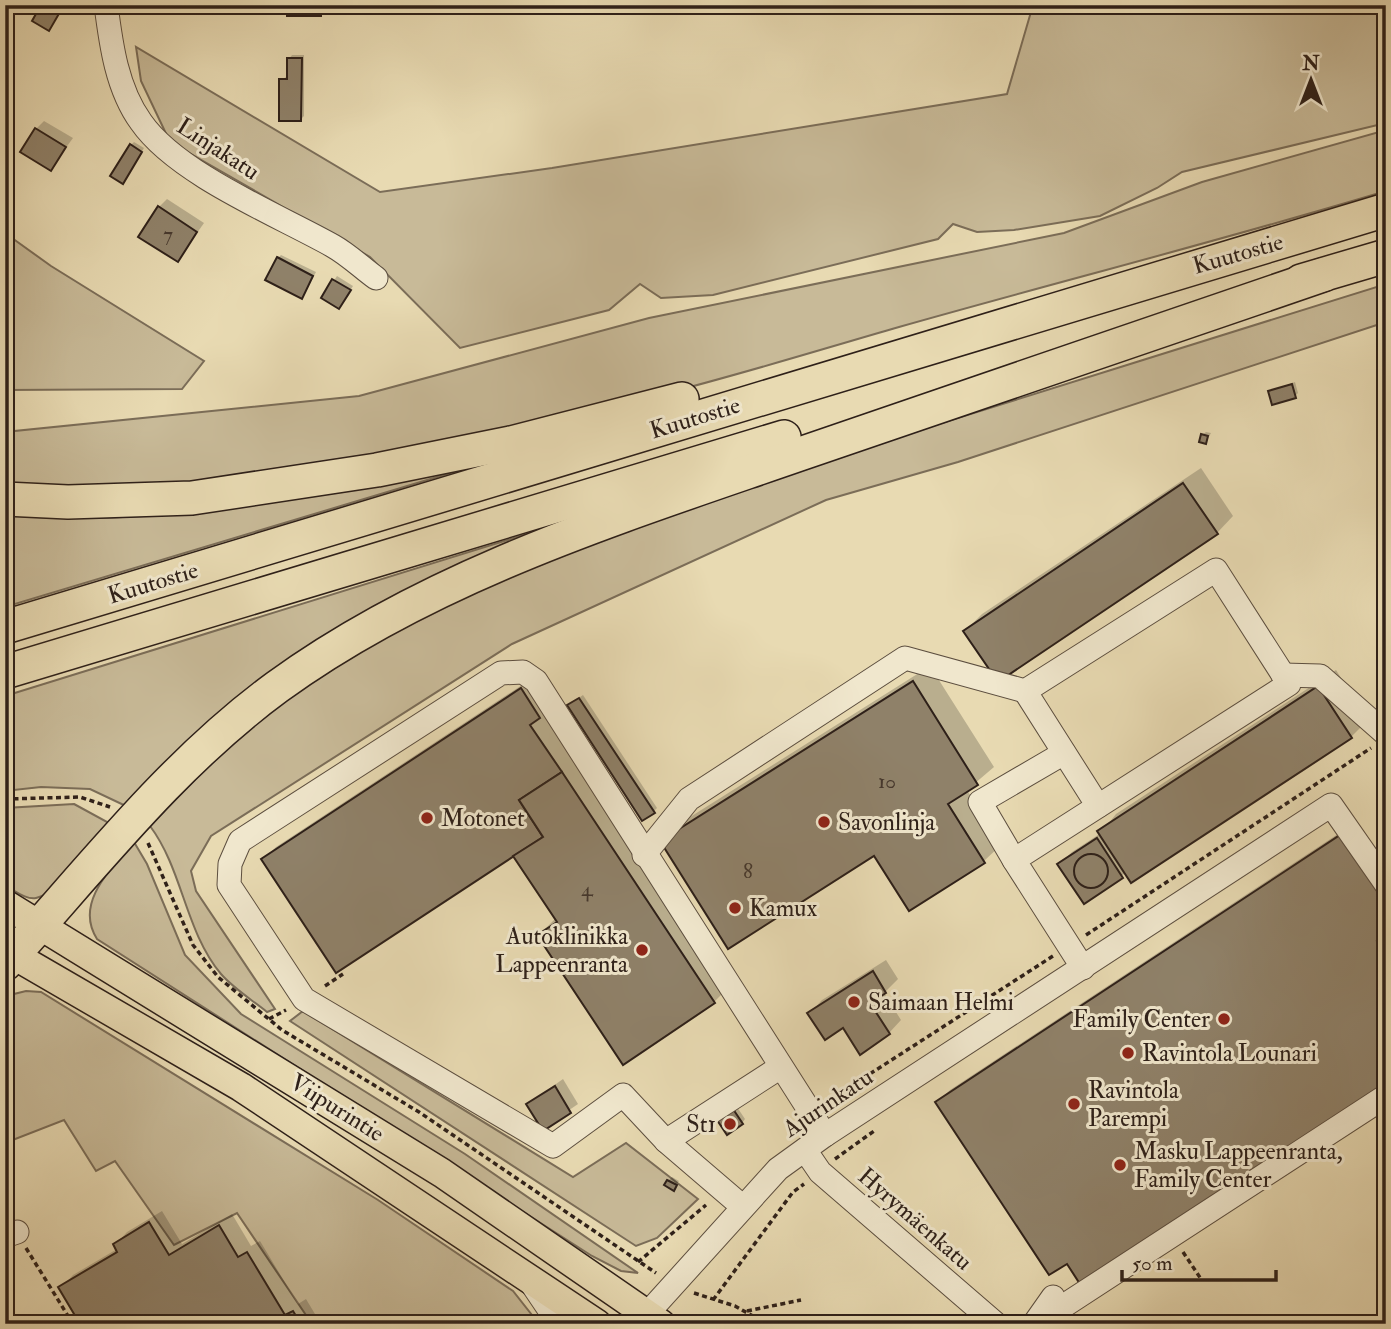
<svg xmlns="http://www.w3.org/2000/svg" width="1391" height="1329" viewBox="0 0 1391 1329" font-family="'IM FELL Double Pica',serif">
<rect width="100%" height="100%" fill="#e8dab2"/>
<filter id="stains"><feTurbulence type="fractalNoise" baseFrequency=".00286" numOctaves="4"/><feColorMatrix values="0 0 0 0 .2 0 0 0 0 .09 0 0 0 0 .02 0 0 0 .5 -.17"/></filter>
<radialGradient id="worn" r=".72"><stop offset=".6" stop-color="#630" stop-opacity="0"/><stop offset="1" stop-color="#630" stop-opacity=".3"/></radialGradient>
<g fill="#c8ba98" stroke="#7b6d58" stroke-width="2">
<path d="M1033,5H1386V123L1182,172L1157,188L1100,216L1014,230L977,232L953,224L938,239L713,295L661,298L640,284L609,310L460,348L370,257L170,142L141,81L136,47L380,192L552,168L1007,94Z"/>
<path d="M1386,130V191C1224,240 1061,281 899,327C819,350 739,375 659,395C569,418 478,436 387,453C261,476 133,496 5,485V432L359,396L649,318L1064,233L1202,182Z"/>
<path d="M5,233L51,266L204,361L182,389L5,390Z"/>
<path d="M1386,284V322L958,462L826,500L512,644L211,836L191,871L196,891L275,1009L267,1012C252,1000 233,988 221,974C185,931 183,870 150,826C204,769 262,710 330,668C496,567 685,505 868,446C1041,391 1213,339 1386,284Z"/>
<path d="M477,465L5,607V515C165,529 321,494 477,465Z"/>
<path d="M543,529L469,564L128,807L90,789L41,787L5,791V696Z"/>
<path d="M74,804L109,823C93,842 60,893 36,898C26,900 14,890 5,886V808Z"/>
<path d="M134,842L147,864L185,955L241,1014L465,1154L638,1273L621,1271L592,1256L97,939C74,903 111,869 134,842Z"/>
<path d="M26,991L41,992L378,1200L513,1291L539,1324H312L237,1213L174,1245L115,1161L96,1171L64,1120L5,1143V1000L10,995Z"/>
<path d="M303,1011L573,1177L626,1143L698,1199L657,1238L636,1246L290,1021Z"/>
</g>
<g fill="#0003">
<path d="M289,5H330L321,14Z"/>
<path d="M292,55H304V116L300,120L281,80L288,76L289,59Z"/>
<path d="M5,66L15,71L5,87Z"/>
<path d="M44,121L73,138L51,168L36,129Z"/>
<path d="M134,142L144,148L126,178L131,145Z"/>
<path d="M167,199L204,223L178,260L159,207Z"/>
<path d="M281,255L316,272L305,293L278,258Z"/>
<path d="M337,276L353,286L342,303L323,297Z"/>
<path d="M1295,382L1298,393L1295,396L1270,392Z"/>
<path d="M1206,432L1211,433L1206,442L1202,435Z"/>
<path d="M1201,468L1233,516L1217,533L965,631L982,614Z"/>
<path d="M930,666L994,767L967,790L1001,845L984,861L910,909L875,854L662,841L679,824Z"/>
<path d="M1336,670L1368,720L1351,737L1132,880L1127,872L1084,901L1060,864L1072,852L1101,833L1116,814Z"/>
<path d="M534,677L731,985L714,1002L539,935L556,918L514,854L263,860L276,847Z"/>
<path d="M583,695L657,808L653,812L573,702Z"/>
<path d="M1353,824L1386,872V1081L1067,1261L937,1103L950,1090Z"/>
<path d="M886,960L898,979L884,993L901,1020L889,1033L844,1026L810,1013L822,1000Z"/>
<path d="M563,1079L578,1104L543,1128L528,1104Z"/>
<path d="M737,1107L745,1119L742,1123L719,1120Z"/>
<path d="M672,1177L679,1181L674,1188L668,1181Z"/>
<path d="M162,1211L182,1244L232,1214L251,1246L260,1241L298,1304L306,1299L321,1324H82L61,1288L73,1275L117,1249L115,1245L127,1232Z"/>
</g>
<g fill="#8f8169" stroke="#2e2019" stroke-width="2">
<path d="M41,5H64L49,31L32,21Z"/>
<rect x="287" y="5" width="34" height="11"/>
<path d="M287,58H302L301,121H279V79H287Z"/>
<path d="M35,128L66,147L51,171L20,152Z"/>
<path d="M130,144L142,152L123,184L110,176Z"/>
<path d="M158,206L197,232L178,262L138,237Z"/>
<path d="M277,257L313,276L302,299L265,280Z"/>
<path d="M332,279L351,290L339,309L321,298Z"/>
<path d="M1292,384L1296,398L1272,405L1268,391Z"/>
<path d="M1201,434L1208,436L1206,444L1199,442Z"/>
<path d="M1183,483L1218,534L998,682L963,631Z"/>
<path d="M913,681L978,785L948,804L985,863L909,911L874,856L728,949L660,841Z"/>
<path d="M1318,686L1352,738L1131,883L1097,831Z"/>
<path d="M521,688L540,718L530,725L562,772L519,800L543,837L336,973L261,859Z"/>
<path d="M579,698L655,813L642,821L567,705Z"/>
<path d="M562,772L715,1003L623,1065L537,935L557,922L513,856L543,837L519,800Z"/>
<path d="M1340,835L1386,903V935L1377,941L1386,955V1083L1080,1284L1067,1264L1049,1275L935,1102Z"/>
<path d="M1097,838L1123,878L1084,904L1057,864Z"/>
<circle cx="1091" cy="871" r="17"/>
<path d="M873,971L886,993L870,1003L890,1034L860,1055L843,1028L825,1040L807,1013Z"/>
<path d="M555,1086L571,1113L543,1131L526,1104Z"/>
<path d="M733,1109L743,1124L727,1135L717,1120Z"/>
<path d="M667,1180L677,1185L674,1191L664,1185Z"/>
<path d="M149,1222L169,1255L219,1225L238,1257L247,1252L285,1315L293,1311L301,1324H80L58,1287L117,1252L113,1244Z"/>
</g>
<g fill="none" stroke-linecap="round" stroke-linejoin="round">
<defs>
<g id="minor">
<path d="M106,5C111,45 117,89 141,122C177,174 278,215 333,246C349,255 362,268 376,278"/>
<path d="M1283,675L1320,676L1386,734"/>
<path d="M1025,691L1098,806"/>
<path d="M644,855L689,799L905,658L1025,691L1216,570L1289,684L1014,860L1083,968"/>
<path d="M1014,860L980,802L1064,753"/>
<path d="M666,1141L623,1095L553,1146L304,999L229,885L230,864L240,841L501,673L523,672L536,681L825,1135"/>
<path d="M805,1150L820,1172L996,1324"/>
<path d="M743,1207L666,1141L779,1068"/>
<path d="M5,1236L17,1232"/>
<path d="M532,1284L559,1324"/>
<path d="M1062,1307L1386,1096"/>
<path d="M638,1324L778,1169L825,1135L1331,805L1386,884"/>
<path d="M1034,1324L1053,1297"/>
</g>
<g id="major">
<path d="M5,904L442,1173L661,1324"/>
<path d="M5,950L241,1087L597,1324"/>
</g>
<g id="highway">
<path d="M1301,281L1386,256"/>
<path d="M5,499L68,502L192,498L377,470L511,443L682,399"/>
<path d="M5,627L1386,210"/>
<path d="M5,672L784,437"/>
<path d="M5,964C92,868 172,764 277,687C431,575 618,517 797,455C972,395 1147,335 1323,275"/>
</g>
</defs>
<use href="#minor" stroke="#5c4e3f" stroke-width="25"/>
<use href="#major" stroke="#2e2019" stroke-width="31"/>
<use href="#highway" stroke="#2e2019" stroke-width="36"/>
<g stroke="#2e2019" stroke-width="3.5" stroke-dasharray="5 3.5" stroke-linecap="butt">
<path d="M5,799L80,797L110,807"/>
<path d="M148,843L193,945L218,977L282,1030L419,1112L656,1273"/>
<path d="M1086,935L1371,748"/>
<path d="M325,986L343,974"/>
<path d="M269,1019L286,1010"/>
<path d="M829,1104L862,1079L1053,956"/>
<path d="M835,1159L874,1131"/>
<path d="M26,1248L73,1324"/>
<path d="M1183,1252L1201,1279"/>
<path d="M638,1262L706,1205"/>
<path d="M694,1293L735,1306L767,1324"/>
<path d="M713,1300L793,1192L804,1184"/>
<path d="M747,1311L801,1300"/>
</g>
<use href="#minor" stroke="#f0e7cd" stroke-width="23"/>
<use href="#major" stroke="#e8dab2" stroke-width="28"/>
<use href="#highway" stroke="#e8dab2" stroke-width="33"/>
</g>
<g fill="#8f2418" stroke="#f0e7cd" stroke-width="2.5">
<circle cx="427" cy="818" r="7"/>
<circle cx="824" cy="822" r="7"/>
<circle cx="735" cy="908" r="7"/>
<circle cx="642" cy="950" r="7"/>
<circle cx="854" cy="1002" r="7"/>
<circle cx="1224" cy="1019" r="7"/>
<circle cx="1128" cy="1053" r="7"/>
<circle cx="1074" cy="1104" r="7"/>
<circle cx="730" cy="1124" r="7"/>
<circle cx="1120" cy="1165" r="7"/>
</g>
<g text-anchor="middle" dominant-baseline="central" stroke-width="6" stroke-linejoin="round" paint-order="stroke">
<g font-size="21" fill="#46382d">
<text x="168" y="234">7</text>
<text x="887" y="781">10</text>
<text x="748" y="871">8</text>
<text x="587" y="889">4</text>
</g>
<g font-size="24" fill="#2e2019" stroke="#f0e7cd">
<text transform="translate(218 149) rotate(33)">Linjakatu</text>
<text transform="translate(1238 254) rotate(-16)">Kuutostie</text>
<text transform="translate(695 418) rotate(-17)">Kuutostie</text>
<text transform="translate(153 583) rotate(-17)">Kuutostie</text>
<text transform="translate(828 1103) rotate(-34)">Ajurinkatu</text>
<text transform="translate(337 1108) rotate(32)">Viipurintie</text>
<text transform="translate(915 1219) rotate(41)">Hyrymäenkatu</text>
</g>
<g font-size="24" fill="#2e2019" stroke="#f0e7cd" text-anchor="start">
<text x="441" y="818">Motonet</text>
<text x="838" y="822">Savonlinja</text>
<text x="749" y="908">Kamux</text>
<text x="628" y="936" text-anchor="end">Autoklinikka<tspan x="628" dy="28">Lappeenranta</tspan></text>
<text x="868" y="1002">Saimaan Helmi</text>
<text x="1210" y="1019" text-anchor="end">Family Center</text>
<text x="1142" y="1053">Ravintola Lounari</text>
<text x="1088" y="1090">Ravintola<tspan x="1088" dy="28">Parempi</tspan></text>
<text x="716" y="1124" text-anchor="end">St1</text>
<text x="1134" y="1151">Masku Lappeenranta,<tspan x="1134" dy="28">Family Center</tspan></text>
</g>
</g>
<rect width="1391" height="1329" fill="none" stroke="#e8dab2" stroke-width="28"/>
<rect x="7" y="7" width="1377" height="1315" fill="none" stroke="#2e2019" stroke-width="3.5"/>
<rect x="14" y="14" width="1363" height="1301" fill="none" stroke="#2e2019" stroke-width="2"/>
<g transform="translate(1311 80)" stroke="#f0e7cd" stroke-width="5" paint-order="stroke">
<path d="M0-5L12 26L0 18L-12 26Z" fill="#2e2019"/>
<text y="-10" font-size="19" font-weight="bold" text-anchor="middle" fill="#2e2019">N</text>
</g>
<path d="M1122 1270v10h154v-10" fill="none" stroke="#2e2019" stroke-width="3.5"/>
<text x="1132" y="1270" font-size="21" fill="#2e2019" stroke="#f0e7cd" stroke-width="5" paint-order="stroke">50 m</text>
<rect width="100%" height="100%" filter="url(#stains)"/>
<rect width="100%" height="100%" fill="url(#worn)"/>
</svg>
